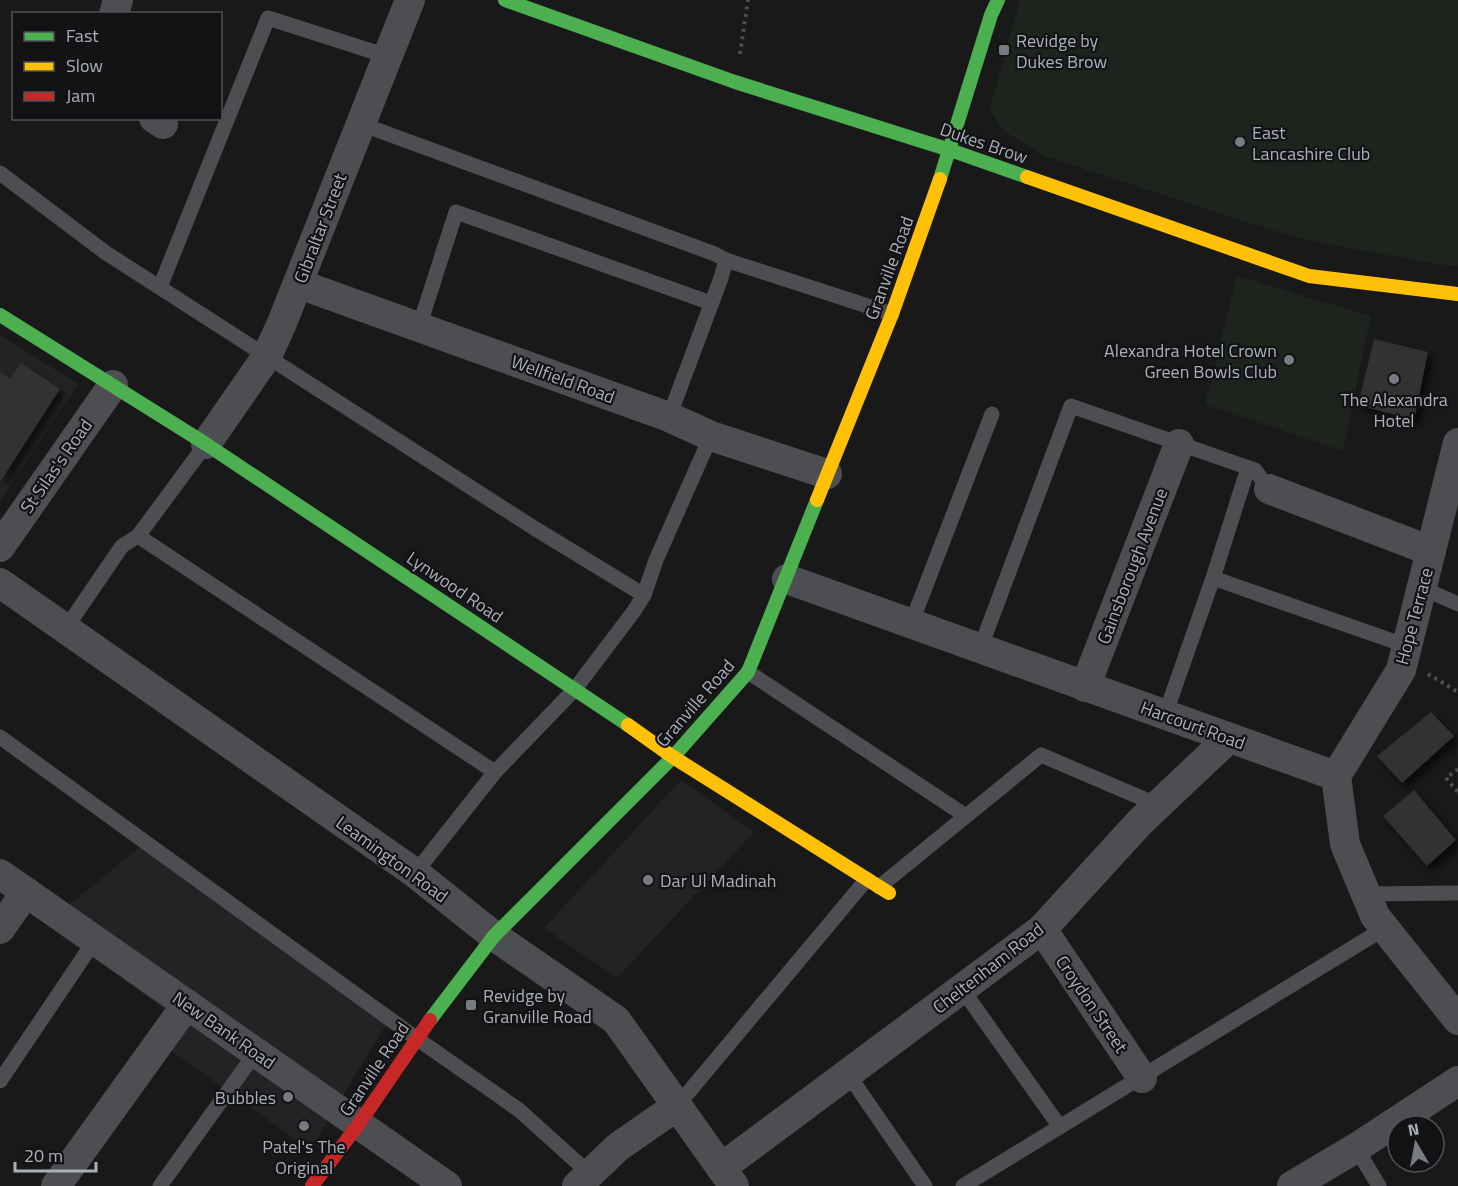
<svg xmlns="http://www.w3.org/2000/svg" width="1458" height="1186" viewBox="0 0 1458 1186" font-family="'Titillium Web',sans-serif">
<defs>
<filter id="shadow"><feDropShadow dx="5.5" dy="5.5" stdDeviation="3" flood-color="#0009"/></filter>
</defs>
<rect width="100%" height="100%" fill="#191919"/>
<g fill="#232325">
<path d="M0,335L78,384L0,501Z"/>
<path d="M681,780L754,832L617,978L544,928Z"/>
<path d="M141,846L389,1020L310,1150L166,1047L184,1024L47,923Z"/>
</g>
<g fill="#1d241d">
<path d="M1020,0H1458V266L1435,264L1296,238L1044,156L1001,129L990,108Z"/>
<path d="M1237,276L1371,316L1343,451L1205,405Z"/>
</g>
<g fill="#313131" filter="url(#shadow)">
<path d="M1374,339L1428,352L1414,420L1358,405Z"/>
<path d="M21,363L60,389L0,482V372L10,379Z"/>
<path d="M1431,712L1454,736L1402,783L1377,756Z"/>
<path d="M1414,790L1456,840L1427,866L1383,816Z"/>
</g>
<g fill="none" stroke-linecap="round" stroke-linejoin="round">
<g stroke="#4f5054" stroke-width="4" stroke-dasharray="3 4.5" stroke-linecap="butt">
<path d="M740,54L748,0"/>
<path d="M1428,674L1458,692"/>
<path d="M1458,769L1446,778L1458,792"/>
</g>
<g stroke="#4d4e52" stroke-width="15">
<path d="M361,124L715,254L726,260L721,278L669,417"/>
<path d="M0,173L106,253L534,528L644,595"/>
<path d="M726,260L892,314"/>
<path d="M160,287L268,18L387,56"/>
<path d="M419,327L456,212L711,303"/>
<path d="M138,536L495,772"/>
<path d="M1213,578L1407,646"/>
<path d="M1422,588L1458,604"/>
<path d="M911,624L992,414"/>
<path d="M66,628L122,546L138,536L206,444"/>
<path d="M980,649L1071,406L1255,470L1269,489"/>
<path d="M748,672L966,816"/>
<path d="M1165,715L1213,578L1248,468"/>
<path d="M0,737L416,1038L519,1110L590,1174"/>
<path d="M415,873L495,772L575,689L634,611L644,595L656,560L711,436"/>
<path d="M879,887L1041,755L1158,805"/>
<path d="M1366,894L1458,893"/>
<path d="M962,989L1060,1127"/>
<path d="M848,1074L925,1186"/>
<path d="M0,1081L95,940"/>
<path d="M677,1106L867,879"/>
<path d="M1356,1148L1379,1186"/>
<path d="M160,1186L256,1052"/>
<path d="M963,1186L1385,928"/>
</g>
<g stroke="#4d4e52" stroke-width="30">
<path d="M114,14L118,0"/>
<path d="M154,118L163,124"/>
<path d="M299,284L669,417L711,436L827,474"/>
<path d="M206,444L267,356L282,323L410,0"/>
<path d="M1269,489L1431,551"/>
<path d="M0,547L113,385"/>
<path d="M787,579L1336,776L1345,844L1375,916L1458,1020"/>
<path d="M0,583L415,873L494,936L616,1020L734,1186"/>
<path d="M1085,687L1179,444"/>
<path d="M1336,776L1401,670L1458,443"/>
<path d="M0,874L447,1186"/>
<path d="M0,929L26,892"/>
<path d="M1042,929L1142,1078"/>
<path d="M721,1168L1042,929L1140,822L1229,738"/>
<path d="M56,1186L187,1004"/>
<path d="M577,1186L618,1147L677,1106"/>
<path d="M1292,1186L1356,1148L1458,1081"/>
</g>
<g stroke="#4caf50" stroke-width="14">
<path d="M505,0L735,82L950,150L1027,177"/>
<path d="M940,179L991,15L998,0"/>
<path d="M0,315L206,444L628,725"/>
<path d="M430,1020L494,936L673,757L748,672L817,500"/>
</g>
<g stroke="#ffc107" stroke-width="14">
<path d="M1027,177L1309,276L1458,294"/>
<path d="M817,500L892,314L940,179"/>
<path d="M628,725L673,757L889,893"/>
</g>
<path stroke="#c62828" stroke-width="14" d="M312,1186L358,1125L430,1020"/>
</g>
<g fill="#777b82" stroke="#131315" stroke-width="2">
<rect x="998" y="44" width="12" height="12" rx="3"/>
<circle cx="1240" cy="142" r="6"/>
<circle cx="1289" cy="360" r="6"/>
<circle cx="1394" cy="379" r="6"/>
<circle cx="648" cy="880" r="6"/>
<rect x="465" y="999" width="12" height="12" rx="3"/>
<circle cx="288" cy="1097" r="6"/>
<circle cx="304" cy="1126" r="6"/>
</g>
<g text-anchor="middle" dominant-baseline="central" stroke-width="4.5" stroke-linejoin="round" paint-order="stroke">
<g font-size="18" fill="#aab0ba" stroke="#131315" text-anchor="start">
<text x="1016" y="40">Revidge by<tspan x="1016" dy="21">Dukes Brow</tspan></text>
<text x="1252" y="132">East<tspan x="1252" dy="21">Lancashire Club</tspan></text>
<text x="1277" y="350" text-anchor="end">Alexandra Hotel Crown<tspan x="1277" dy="21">Green Bowls Club</tspan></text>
<text x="1394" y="399" text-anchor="middle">The Alexandra<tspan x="1394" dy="21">Hotel</tspan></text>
<text x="660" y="880">Dar Ul Madinah</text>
<text x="483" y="995">Revidge by<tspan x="483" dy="21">Granville Road</tspan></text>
<text x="276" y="1097" text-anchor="end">Bubbles</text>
<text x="304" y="1146" text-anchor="middle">Patel's The<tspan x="304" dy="21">Original</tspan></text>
</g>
<g font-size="18" fill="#aab0ba" stroke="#131315">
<text transform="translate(984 143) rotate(19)">Dukes Brow</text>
<text transform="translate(320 228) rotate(-69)">Gibraltar Street</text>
<text transform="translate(889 268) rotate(-70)">Granville Road</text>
<text transform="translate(563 379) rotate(20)">Wellfield Road</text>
<text transform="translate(56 466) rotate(-55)">St Silas's Road</text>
<text transform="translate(1132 566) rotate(-69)">Gainsborough Avenue</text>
<text transform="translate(455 587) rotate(34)">Lynwood Road</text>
<text transform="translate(1414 616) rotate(-75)">Hope Terrace</text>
<text transform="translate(695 703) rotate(-49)">Granville Road</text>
<text transform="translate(1193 725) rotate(20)">Harcourt Road</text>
<text transform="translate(392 859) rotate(36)">Leamington Road</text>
<text transform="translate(988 968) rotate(-38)">Cheltenham Road</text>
<text transform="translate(1092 1004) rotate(56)">Croydon Street</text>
<text transform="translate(224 1030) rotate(35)">New Bank Road</text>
<text transform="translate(374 1069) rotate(-56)">Granville Road</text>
</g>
</g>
<rect x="12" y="12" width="210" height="108" fill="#131315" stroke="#4f5257" stroke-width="1.5"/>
<rect x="24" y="32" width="30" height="9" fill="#4caf50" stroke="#4f5257" stroke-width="1.5"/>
<text x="66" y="42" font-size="18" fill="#aab0ba">Fast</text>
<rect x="24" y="62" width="30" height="9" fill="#ffc107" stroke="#4f5257" stroke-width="1.5"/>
<text x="66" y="72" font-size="18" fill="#aab0ba">Slow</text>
<rect x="24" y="92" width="30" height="9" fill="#c62828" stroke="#4f5257" stroke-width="1.5"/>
<text x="66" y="102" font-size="18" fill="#aab0ba">Jam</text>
<g transform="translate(1416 1144) rotate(350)"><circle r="28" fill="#131315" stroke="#4f5257" stroke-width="1.5"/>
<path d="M0-4.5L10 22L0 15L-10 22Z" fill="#777b82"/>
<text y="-9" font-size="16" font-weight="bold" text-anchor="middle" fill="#aab0ba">N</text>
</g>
<path d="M15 1162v9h81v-9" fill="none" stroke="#aab0ba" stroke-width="3"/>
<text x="24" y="1162" font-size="18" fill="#aab0ba" stroke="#131315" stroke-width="4.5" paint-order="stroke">20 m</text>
</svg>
